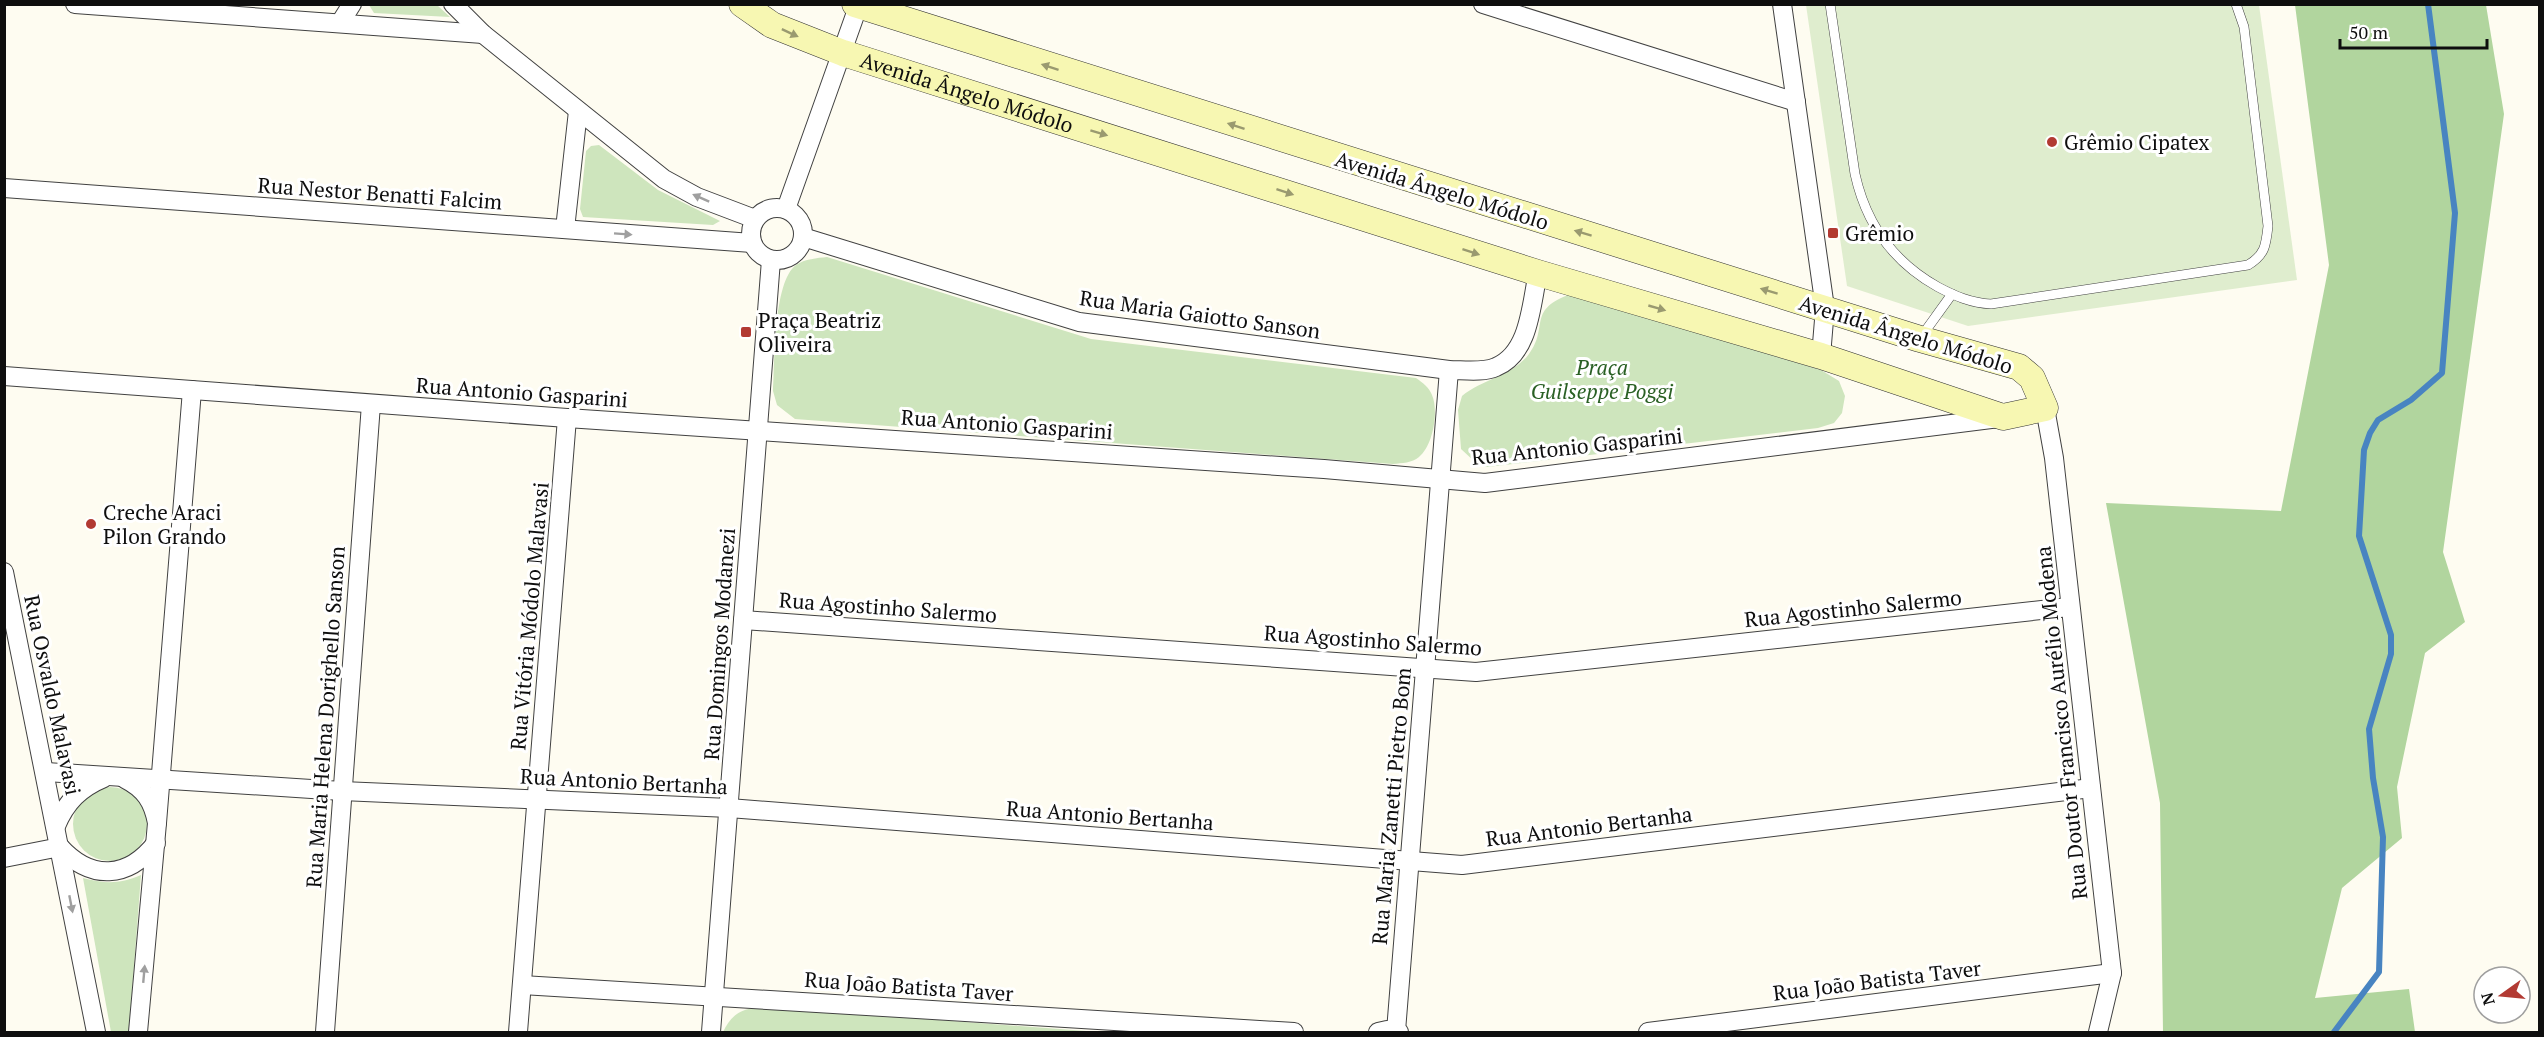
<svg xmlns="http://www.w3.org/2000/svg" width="2544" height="1037" viewBox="0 0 2544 1037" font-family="'PT Serif',serif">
<rect width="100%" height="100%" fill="#fefcf1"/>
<g fill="#cee5bd">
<path d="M369,5H437L450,17L374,13Z"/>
<path d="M599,145L658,190L720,221L713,225L583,217L580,209L586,151L591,146Z"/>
<path d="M827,257L1091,339L1416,378C1423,383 1429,387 1432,395C1439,411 1433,446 1419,457C1412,463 1402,463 1393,464L795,419L777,405L773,391C775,363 773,282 796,265C805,259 817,258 827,257Z"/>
<path d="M1568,295L1580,296L1821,370L1839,381L1845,396L1842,413L1834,423L1818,428L1487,467L1475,462L1461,449L1458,410L1462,396C1483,379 1512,376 1529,354C1549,327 1527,311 1568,295Z"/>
<circle cx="110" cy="824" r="37"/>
<path d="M141,875L129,1032H111L83,878C105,884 120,884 141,875Z"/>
<path d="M764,1007L1100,1032H723C732,1013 743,1008 764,1007Z"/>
</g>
<path fill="#b1d59e" d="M2295,5H2486L2504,114L2443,552L2465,622L2425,653L2397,787L2402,838L2342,888L2315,998L2409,989L2415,1032H2163L2160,803L2106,503L2281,511L2329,265Z"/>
<path fill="#dfedce" d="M1806,5H2259L2297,280L1968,326L1847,286Z"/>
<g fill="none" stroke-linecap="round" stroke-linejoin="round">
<path stroke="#4884c1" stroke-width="6" d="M2334,1032L2379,972L2383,837L2373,778L2369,729L2391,654V635L2359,536L2364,450L2370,433L2378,420L2411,400L2442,373L2455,213L2428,4"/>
<defs>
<g id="lane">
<path d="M1830,4L1855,174C1866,224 1893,262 1938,287C1955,296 1971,303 1991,304L2248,265C2265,255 2266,245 2268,226L2244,27L2236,4"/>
<path d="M1921,337L1952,294"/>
</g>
<g id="street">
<path d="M75,4L483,34"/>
<path d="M453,4L483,34L664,179L697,197L755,219"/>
<path d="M1483,4L1796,102"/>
<path d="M1782,4L1825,308L1821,356"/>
<path d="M340,23L352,4"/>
<path d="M4,188L752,243"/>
<circle cx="777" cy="234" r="26"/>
<path d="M786,209L859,4"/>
<path d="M565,229L578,111"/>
<path d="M803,237L1079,322L1449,370C1463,370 1483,373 1496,367C1530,353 1531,304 1538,273"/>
<path d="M4,376L567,418L1324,469L1485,483L1999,418"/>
<path d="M2045,408L2054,458L2112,973L2098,1032"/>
<path d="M4,572L96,1032"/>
<path d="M743,620L1476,672L2069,607"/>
<path d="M46,772L342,791L729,808L1462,865L2091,788"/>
<path d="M125,779C145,789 153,802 157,823L138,1032"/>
<path d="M157,823L192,390"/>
<path d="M56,826C66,802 80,788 104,778"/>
<path d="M60,847C91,881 128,879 156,843"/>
<path d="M4,858L60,847"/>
<path d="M522,985L1294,1032"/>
<path d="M1396,1031L1449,370"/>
<path d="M325,1032L371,404"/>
<path d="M518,1032L567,418"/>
<path d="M711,1032L771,260"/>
<path d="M1378,1032L1387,1030L1399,1032"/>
<path d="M1648,1032L2112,973"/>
</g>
<g id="secondary">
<path id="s1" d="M742,4L772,25L843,53L1538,273L1821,356L2003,417L2045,408L2032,378L2019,367L1920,339L855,4"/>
</g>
</defs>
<use href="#lane" stroke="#414141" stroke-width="10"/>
<use href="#street" stroke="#414141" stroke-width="20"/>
<use href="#secondary" stroke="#303030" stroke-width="27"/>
<use href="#lane" stroke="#fff" stroke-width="9"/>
<use href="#street" stroke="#fff" stroke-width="18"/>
<use href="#secondary" stroke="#f7f7b2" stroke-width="26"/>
</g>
<defs><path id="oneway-solid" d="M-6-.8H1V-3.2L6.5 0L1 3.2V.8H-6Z" transform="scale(1.5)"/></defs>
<g fill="#9a9a70">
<use href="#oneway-solid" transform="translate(790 33) rotate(25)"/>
<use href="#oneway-solid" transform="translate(1050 67) rotate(-162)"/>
<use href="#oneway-solid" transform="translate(1236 126) rotate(-162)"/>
<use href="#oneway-solid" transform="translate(1099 133) rotate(17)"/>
<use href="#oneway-solid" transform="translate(1285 192) rotate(18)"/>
<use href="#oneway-solid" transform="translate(1583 233) rotate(-163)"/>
<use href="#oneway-solid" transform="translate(1471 252) rotate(18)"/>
<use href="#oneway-solid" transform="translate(1769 291) rotate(-163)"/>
<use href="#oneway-solid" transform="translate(1657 308) rotate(16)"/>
</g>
<g fill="#9f9f9f">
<use href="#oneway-solid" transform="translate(701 198) rotate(-156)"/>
<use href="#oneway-solid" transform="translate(623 234) rotate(4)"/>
<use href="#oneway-solid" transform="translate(71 904) rotate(79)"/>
<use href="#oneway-solid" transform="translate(144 974) rotate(-85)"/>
</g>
<g fill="#b23a33" stroke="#fff" stroke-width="2">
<circle cx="2052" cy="142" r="6"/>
<rect x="1827" y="227" width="12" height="12" rx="3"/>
<rect x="740" y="326" width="12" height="12" rx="3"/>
<circle cx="91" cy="524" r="6"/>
</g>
<g text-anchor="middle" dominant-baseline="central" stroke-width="6" stroke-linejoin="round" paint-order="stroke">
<g font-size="21" fill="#0e0e0e" stroke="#fff">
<text stroke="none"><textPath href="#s1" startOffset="243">Avenida Ângelo Módolo</textPath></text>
<text transform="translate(1442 190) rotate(17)">Avenida Ângelo Módolo</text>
<text transform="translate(380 193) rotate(4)">Rua Nestor Benatti Falcim</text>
<text transform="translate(1200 314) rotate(8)">Rua Maria Gaiotto Sanson</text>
<text transform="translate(1906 334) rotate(17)">Avenida Ângelo Módolo</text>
<text transform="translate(522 392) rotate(4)">Rua Antonio Gasparini</text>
<text transform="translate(1007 424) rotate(4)">Rua Antonio Gasparini</text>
<text transform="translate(1577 446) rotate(-6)">Rua Antonio Gasparini</text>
<text transform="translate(888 607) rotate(4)">Rua Agostinho Salermo</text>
<text transform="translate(1853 608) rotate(-6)">Rua Agostinho Salermo</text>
<text transform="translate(529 616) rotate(-85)">Rua Vitória Módolo Malavasi</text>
<text transform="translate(1373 640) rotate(4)">Rua Agostinho Salermo</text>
<text transform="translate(719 644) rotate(-86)">Rua Domingos Modanezi</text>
<text transform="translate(53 695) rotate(78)">Rua Osvaldo Malavasi</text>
<text transform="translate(325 717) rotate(-86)">Rua Maria Helena Dorighello Sanson</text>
<text transform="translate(2061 723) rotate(-96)">Rua Doutor Francisco Aurélio Modena</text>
<text transform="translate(624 781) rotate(3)">Rua Antonio Bertanha</text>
<text transform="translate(1391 806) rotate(-85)">Rua Maria Zanetti Pietro Bom</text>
<text transform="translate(1110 815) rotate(4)">Rua Antonio Bertanha</text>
<text transform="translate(1589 826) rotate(-7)">Rua Antonio Bertanha</text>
<text transform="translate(1877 980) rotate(-7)">Rua João Batista Taver</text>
<text transform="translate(909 986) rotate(4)">Rua João Batista Taver</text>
</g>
<g font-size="21" fill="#0e0e0e" stroke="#fff" text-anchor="start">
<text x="2064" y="142">Grêmio Cipatex</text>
<text x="1845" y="233">Grêmio</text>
<text x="758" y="320">Praça Beatriz<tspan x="758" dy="24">Oliveira</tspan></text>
<text x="103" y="512">Creche Araci<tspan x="103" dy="24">Pilon Grando</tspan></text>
</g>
<g font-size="21" font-style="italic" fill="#2a6024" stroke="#fff">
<text x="1602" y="367">Praça<tspan x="1602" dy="24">Guilseppe Poggi</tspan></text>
</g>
</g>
<rect width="2544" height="1037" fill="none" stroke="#0e0e0e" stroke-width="12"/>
<g transform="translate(2502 995) rotate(255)"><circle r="28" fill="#ffffff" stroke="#9f9f9f" stroke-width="1.5"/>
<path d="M0-4.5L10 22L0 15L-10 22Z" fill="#b23a33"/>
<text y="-9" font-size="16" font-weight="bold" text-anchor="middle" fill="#0e0e0e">N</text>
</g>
<path d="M2340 39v9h147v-9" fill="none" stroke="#0e0e0e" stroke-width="3"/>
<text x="2349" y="39" font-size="18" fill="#0e0e0e" stroke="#ffffff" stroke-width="4.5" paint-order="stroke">50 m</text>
</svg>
